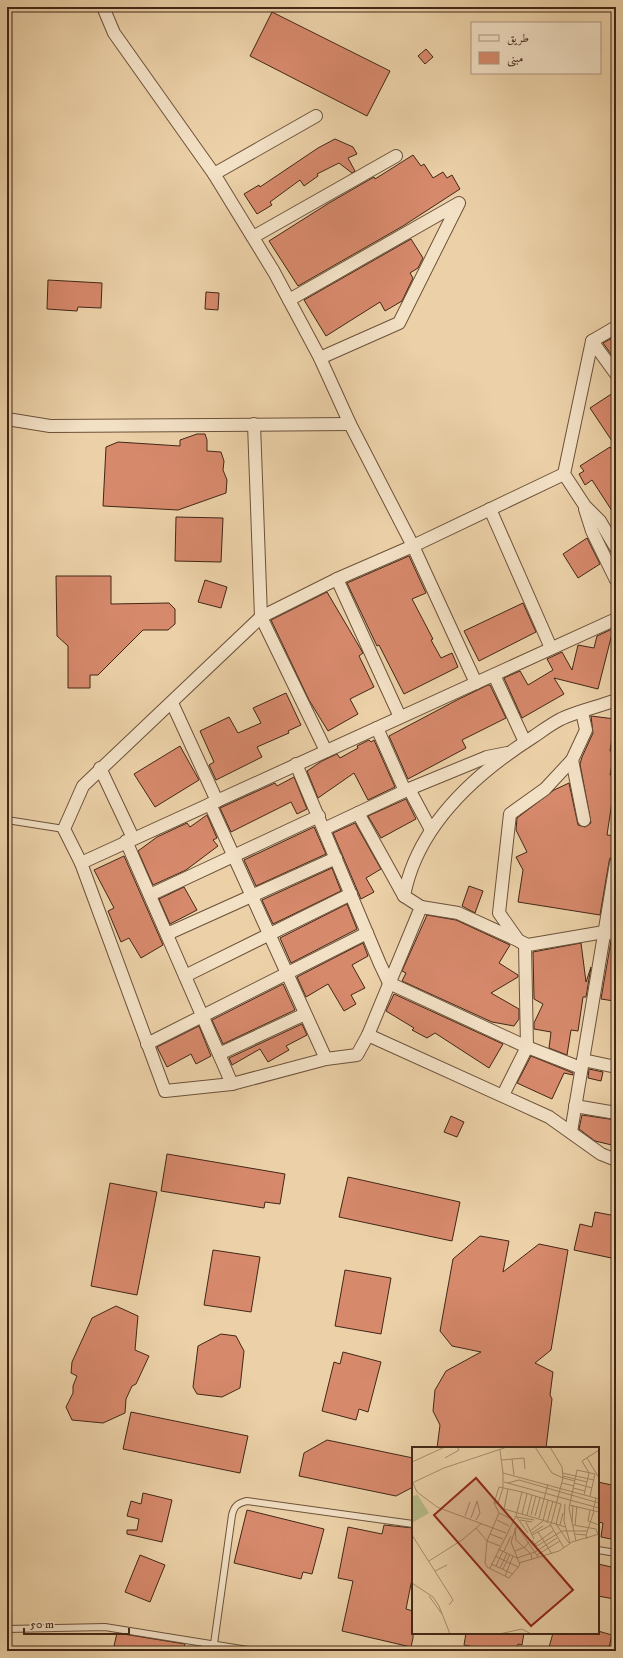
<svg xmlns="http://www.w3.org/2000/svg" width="623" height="1658" viewBox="0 0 623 1658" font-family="'IM FELL DW Pica',Amiri,serif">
<rect width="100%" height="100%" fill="#ecd1a8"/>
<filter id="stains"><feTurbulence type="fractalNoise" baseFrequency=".005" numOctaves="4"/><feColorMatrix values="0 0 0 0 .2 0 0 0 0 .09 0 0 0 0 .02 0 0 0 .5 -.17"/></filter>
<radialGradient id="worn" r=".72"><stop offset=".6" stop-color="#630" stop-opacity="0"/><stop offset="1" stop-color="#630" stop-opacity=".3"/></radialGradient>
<g fill="#d7896c" stroke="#412716">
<path d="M272,12L390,71L367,116L250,56Z"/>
<path d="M426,49L433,57L425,64L418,56Z"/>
<path d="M335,139L353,147L357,154L348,158L355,171L352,173L339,163L317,174L318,176L304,186L300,180L270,202L272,205L257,214L244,194L259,185L260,187L318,148Z"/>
<path d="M413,155L421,166L424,164L433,178L443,172L447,178L452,175L460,189L403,226L298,286L269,241L329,203L374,177L375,179Z"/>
<path d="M411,239L423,258L418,268L410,273L413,278L402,301L385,311L380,302L326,336L304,300Z"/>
<path d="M48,280L102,283L101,308L78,307L77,311L47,309Z"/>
<path d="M206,292L219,293L218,310L205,309Z"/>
<path d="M616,336V361L603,343Z"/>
<path d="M616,391V447L590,408Z"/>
<path d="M197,434H205L207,440V451L221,452L224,461L223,470L227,480L226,493L178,510L103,506L106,447L118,442L180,446V440Z"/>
<path d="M610,447L616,456V517L592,480L585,485L579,474L584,471L580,466Z"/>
<path d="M176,517L223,518L221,562L175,561Z"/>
<path d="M587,538L600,564L578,578L563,554Z"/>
<path d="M409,556L426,593L412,599L433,639L431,640L441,658L452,653L458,667L404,694L379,645L377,646L347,583Z"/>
<path d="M56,576H111V604L169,603L175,609V624L168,630H143L98,675H90V688H68V646L57,636Z"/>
<path d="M205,580L227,587L221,608L198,602Z"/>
<path d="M327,592L363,653L359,656L374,687L350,699L358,714L328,731L309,700L271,620Z"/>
<path d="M523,603L536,632L479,661L464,631Z"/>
<path d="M610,630H613L598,689L554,678L564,694L522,718L504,678L520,671L528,685L553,670L547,659L562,652L572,670L578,645L594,648L597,636Z"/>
<path d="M488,685H490L506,718L462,740L466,748L408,779L389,736L457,700Z"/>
<path d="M286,693L301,725L288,731L289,733L257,747L262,757L216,780L209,765L214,762L200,731L229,717L238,733L261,723L253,708Z"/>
<path d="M591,716L615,719L610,751L614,752L610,775H616L607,835L616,836V856L610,858L609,862L600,915L518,902L523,870L516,857L527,852L516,830L517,818L554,790L569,783L578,825L585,827L591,823L580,764L582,757L593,733Z"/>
<path d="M369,740L371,742L374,740L395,787L368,800L354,773L318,798L307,771L322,761L337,754L340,758L358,748L357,746Z"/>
<path d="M180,746L199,780L155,807L134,774Z"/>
<path d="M294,777L307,809L297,814L291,802L231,832L220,808L275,783L277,786Z"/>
<path d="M406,799L416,819L381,838L368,816Z"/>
<path d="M207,815L217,838L213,840L218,846L186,870L153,885L138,851L157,837L187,823L190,827Z"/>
<path d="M355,823L381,869L366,878L374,892L361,899L333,833Z"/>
<path d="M314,827L326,854L256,886L244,860Z"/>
<path d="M124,856L163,945L141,958L129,938L121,942L108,911L114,908L94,870Z"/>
<path d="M332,868L341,891L273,924L262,900Z"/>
<path d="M469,886L483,891L475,913L462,906Z"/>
<path d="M184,887L197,910L170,924L159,899Z"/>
<path d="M347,904L357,929L291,963L280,938Z"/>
<path d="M427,915L456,920L510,945L499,963L518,975V977L491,993L519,1009V1019L514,1026L492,1022L402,981L406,973L402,971Z"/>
<path d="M611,941H616V1000L614,1001L601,999Z"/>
<path d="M363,943L368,956L352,965L365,988L351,995L356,1004L344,1011L328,984L306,997L297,977Z"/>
<path d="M581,943L586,982L591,967L586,997H583L578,1031L571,1030L567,1055L549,1048L551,1032L534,1029V1023L543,1004L534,999L533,952Z"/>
<path d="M283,984L295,1010L223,1044L212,1020Z"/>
<path d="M394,994L503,1044L489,1068L435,1033L427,1038L412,1030L414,1028L386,1011Z"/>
<path d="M302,1024L307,1035L286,1046L289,1050L268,1062L260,1049L232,1065L229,1058Z"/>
<path d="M199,1026L211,1056L196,1064L191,1054L167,1067L157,1047Z"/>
<path d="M531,1056L573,1073V1075L564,1073L552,1099L517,1083Z"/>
<path d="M589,1069L603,1072L601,1081L588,1078Z"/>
<path d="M582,1115L616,1120V1146L595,1141L579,1129Z"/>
<path d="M451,1116L464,1122L457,1137L444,1132Z"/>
<path d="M167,1154L285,1174L280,1204L265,1202L264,1208L161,1191Z"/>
<path d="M348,1177L460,1202L452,1241L339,1217Z"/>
<path d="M110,1183L157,1192L137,1295L91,1286Z"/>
<path d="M595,1212L616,1216V1259L574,1250L580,1224L592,1227Z"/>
<path d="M480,1236L509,1241L503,1272L539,1244L568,1250L551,1350L535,1363L553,1372L550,1395L552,1399L546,1448H437L440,1425L433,1411L435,1390L446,1371L481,1352L452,1346L440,1331L453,1259Z"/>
<path d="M213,1250L260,1257L251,1312L204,1305Z"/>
<path d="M345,1270L391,1278L381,1334L335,1326Z"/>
<path d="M116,1306L138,1316L135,1350L149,1356L136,1384L132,1386L126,1399L125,1413L103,1423L72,1420L66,1407L73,1393V1386L77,1376L71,1373L72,1362L92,1318Z"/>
<path d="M221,1334L236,1336L244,1351L240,1388L222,1397L197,1394L193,1387L198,1346Z"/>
<path d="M343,1352L381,1362L368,1412L359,1409L356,1420L322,1411L334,1362L340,1364Z"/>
<path d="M131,1412L248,1436L240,1473L123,1449Z"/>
<path d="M327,1440L413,1458V1487L396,1496L299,1476L304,1453Z"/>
<path d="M598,1482L616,1486V1540L601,1537L603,1523L598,1522Z"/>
<path d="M143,1493L172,1500L162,1542L127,1534V1530H137L139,1519L127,1516L131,1501L141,1504Z"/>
<path d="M247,1510L324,1529L312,1574L303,1572L301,1579L234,1563Z"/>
<path d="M384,1525L413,1528V1574L406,1609L413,1611V1638L411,1647L342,1631L353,1581L338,1578L348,1527L382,1534Z"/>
<path d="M140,1555L165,1565L150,1602L125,1592Z"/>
<path d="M598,1564L616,1568L614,1599L598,1596Z"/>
<path d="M598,1631L612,1635L608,1651H548L553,1633H598Z"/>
<path d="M117,1633L185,1644L183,1651H132L114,1646Z"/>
<path d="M466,1633H524L522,1645L518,1644L517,1651H480V1648L464,1645Z"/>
</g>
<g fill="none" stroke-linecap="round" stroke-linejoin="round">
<defs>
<g id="service">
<path d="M7,820L64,829"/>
<path d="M598,1550L616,1553"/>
<path d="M7,1629L105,1627L254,1651"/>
<path d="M213,1651L232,1515C234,1506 238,1503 247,1501L413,1524"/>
</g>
<g id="minor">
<path d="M103,7L114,33L214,174L274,272L320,358L350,424L413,546L476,683"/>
<path d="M214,174L316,116"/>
<path d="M253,237L396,156"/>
<path d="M289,300L459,203L399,323L320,358"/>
<path d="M616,327L592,341L564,474L585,506L600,521L616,548"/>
<path d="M592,341L616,374"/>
<path d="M7,419L50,426L350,424"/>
<path d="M254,424L261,617L326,751"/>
<path d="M564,474L413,546L337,579L261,617L83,786L64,829L81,863L165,1091L232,1084L326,1059L357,1055L368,1035L421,907L404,896C417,826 475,774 533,737C542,731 551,724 561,719C578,711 598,707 616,700"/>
<path d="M490,509L551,648"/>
<path d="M585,509L592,531L616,580"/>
<path d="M337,579L400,717"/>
<path d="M494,675L525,742"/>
<path d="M172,703L217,801"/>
<path d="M377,728L405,791"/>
<path d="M572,760L584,820"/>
<path d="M296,764L380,964L389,983L527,1047L581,1068"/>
<path d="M100,768L133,838"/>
<path d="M409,789L431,830"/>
<path d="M210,804L326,1059"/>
<path d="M358,813L404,896"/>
<path d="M324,829L409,789L487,757L507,753"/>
<path d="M126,841L232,1084"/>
<path d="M81,863L616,619"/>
<path d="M150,895L319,816"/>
<path d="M421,907L458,913L528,945L604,932L616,934"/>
<path d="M167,934L336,858"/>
<path d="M185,976L351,894"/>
<path d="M368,1035L549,1117L601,1154L616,1160"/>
<path d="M147,1044L367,933"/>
<path d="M219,1054L305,1014"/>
<path d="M583,1060L616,1067"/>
<path d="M503,1095L527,1047L525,945L518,940L499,913L510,814L545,789L572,760L586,730L582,712"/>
<path d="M575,1106L616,1113"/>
<path d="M571,1132L616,863"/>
</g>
</defs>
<use href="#service" stroke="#6c523a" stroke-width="8"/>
<use href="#minor" stroke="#6c523a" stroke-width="14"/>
<use href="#service" stroke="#f3e1c6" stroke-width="6"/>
<use href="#minor" stroke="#f3e1c6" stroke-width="12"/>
</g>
<g transform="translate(412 1447)">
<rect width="187" height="187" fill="#ecd1a8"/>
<path d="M5,47L17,66L0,76V50Z" fill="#b6bc89"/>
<path fill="none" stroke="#a88d6e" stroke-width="1" d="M123,0L140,26L151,31L139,77M138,0L150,20L151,31L163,34M88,3L91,26L187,52M33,11L47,3L45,0M175,11L187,31M100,12L102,28M89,13L112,11L113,22M0,15L33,0M150,26L182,33M151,29L163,32M163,32L175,35M92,35L187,61M0,36L32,21L95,0M1,36L5,45L25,60L94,86M96,36L107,33L187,56M150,36L162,39M162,36L180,41M161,41L173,44M96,42L92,62L144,77L149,57L110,45M172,48L177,26L170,14L187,3M82,56H86L91,41V26M153,57L152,74L158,96M157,58L187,65M178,63L176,74L187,78M181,64L184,51M87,66L75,94L73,116L75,120L97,131L108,118L99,95L105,78M110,67L115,47M115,68L120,48M119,68L124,49M53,69L58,55M104,69L116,86M123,69L128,51M105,70L122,73M59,71L65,54L68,66L64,73M127,71L136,37M100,72L126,110M85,73L97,79M108,73L120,75M114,75L122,92M160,75L161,58M135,76L141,54M138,77L152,101M148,78L151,66M161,78L184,82L186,87M163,78L165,59M153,80L144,77L157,96M64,81L75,94L88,99M103,81L104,93L119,107L120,112M118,84L131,74L136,53M126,85L140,107M120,86L131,79M78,87L91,92M162,87L174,88M0,88L38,148L41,153L37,158M120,88L139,78M175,92L174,88L182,64M120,93L125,99L150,84H175M164,94L157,61L165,23L183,27L178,49M123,97L141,84M86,102L105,111L123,105M92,104L99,89M103,104L113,100L117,95M123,105L145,91M125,108L148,94M83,109L106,120M17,114L50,93L70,76M107,116L147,104L160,95L187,87M79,117L101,127M84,119L91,104M78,121L104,69L110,45L87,40L82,56L87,66L100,72M88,121L95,106M91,122L98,107M23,124L35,118M93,129L101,109M0,136L21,150L27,159L38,187M17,149L30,167M87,187L110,182L119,187"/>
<path fill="#8f2418" fill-opacity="0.15" stroke="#8f2418" stroke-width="2" d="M64,31L161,143L119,179L22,68Z"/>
<rect width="187" height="187" fill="none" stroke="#412716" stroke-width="2"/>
</g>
<rect width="623" height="1658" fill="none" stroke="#ecd1a8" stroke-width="24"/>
<rect x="8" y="8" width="607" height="1642" fill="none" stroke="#412716" stroke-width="2"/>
<rect x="12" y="12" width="599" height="1634" fill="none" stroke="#412716"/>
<rect x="471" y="22" width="130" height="52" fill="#f3e1c6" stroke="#ac9780"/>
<rect x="479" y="35" width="20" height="6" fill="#f3e1c6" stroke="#ac9780"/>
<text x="507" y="42" font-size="12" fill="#412716">طريق</text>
<rect x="479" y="52" width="20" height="12" fill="#d7896c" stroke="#ac9780"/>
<text x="507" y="62" font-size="12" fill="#412716">مبنى</text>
<path d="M24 1628v6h105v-6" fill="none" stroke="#412716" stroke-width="2"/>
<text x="30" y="1628" font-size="12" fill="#412716" stroke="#f3e1c6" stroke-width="3" paint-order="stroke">50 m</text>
<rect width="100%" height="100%" filter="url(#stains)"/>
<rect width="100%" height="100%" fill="url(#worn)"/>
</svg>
